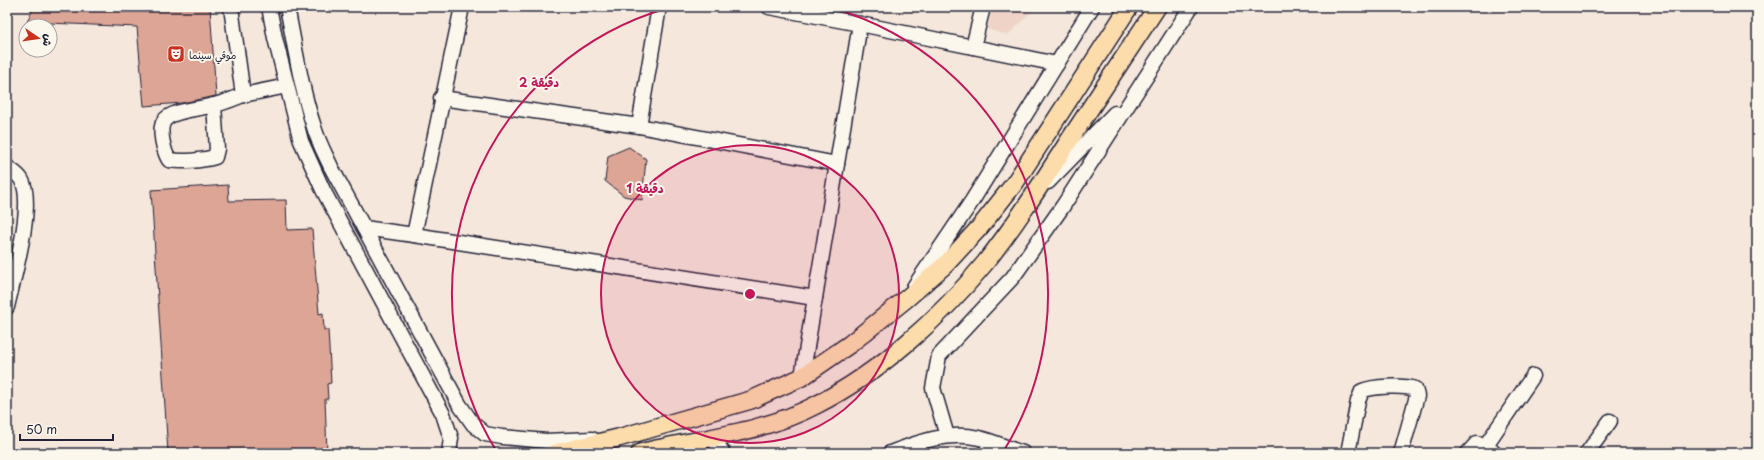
<svg xmlns="http://www.w3.org/2000/svg" width="1764" height="460" viewBox="0 0 1764 460" font-family="'Playpen Sans','Playpen Sans Arabic',sans-serif">
<rect width="100%" height="100%" fill="#f5e7db"/>
<filter id="ink" filterUnits="userSpaceOnUse"><feTurbulence type="fractalNoise" baseFrequency=".025" numOctaves="2"/><feDisplacementMap in="SourceGraphic" scale="8" xChannelSelector="R" yChannelSelector="G"/><feConvolveMatrix kernelMatrix="1 2 1 2 8 2 1 2 1" color-interpolation-filters="sRGB"/></filter>
<g filter="url(#ink)">
<path fill="#eed3c6" d="M992,7H1036L1008,35L987,29Z"/>
<g fill="#dda595" stroke="#22223b">
<path d="M34,7H210L216,96L182,103L144,106L137,27L27,22Z"/>
<path d="M629,147L646,159L642,200L624,196L605,181L608,156Z"/>
<path d="M228,185L229,201L286,200L287,230L312,229L319,314L323,313L324,330H328L331,383L327,384L328,399H325L327,453H168L151,190Z"/>
</g>
<g fill="none" stroke-linecap="round" stroke-linejoin="round">
<defs>
<g id="minor">
<path d="M231,7L243,95L287,86"/>
<path d="M269,7L275,38L301,141L323,190L443,414L451,438L449,453"/>
<path d="M287,7C295,47 301,88 314,127C318,141 325,154 331,167L459,404L473,424L485,434L502,437L546,441L592,439"/>
<path d="M462,7L414,235L815,298"/>
<path d="M769,7L860,24L1057,64"/>
<path d="M973,47L983,7"/>
<path d="M441,98L639,126L837,164"/>
<path d="M214,105L217,149L215,157C201,161 182,162 169,160C164,152 158,129 164,121C171,110 201,109 214,105C224,103 233,99 243,95"/>
<path d="M639,126L659,7"/>
<path d="M7,167C11,170 18,174 21,179C36,201 13,280 7,307"/>
<path d="M1048,182L1115,113"/>
<path d="M364,228L414,235"/>
<path d="M914,287L972,201L1092,7"/>
<path d="M802,377L860,24"/>
<path d="M947,436L933,388L939,356L1013,277L1063,206L1191,7"/>
<path d="M713,438L723,453"/>
<path d="M1486,445L1533,376"/>
<path d="M890,453C919,442 948,431 979,438C994,441 1008,449 1023,453"/>
<path d="M984,453L1008,449"/>
<path d="M1348,453L1358,401L1362,391C1373,386 1403,385 1415,389L1417,396L1401,453"/>
<path d="M1468,453L1477,443L1486,445L1494,453"/>
<path d="M1587,453L1610,421"/>
</g>
<g id="major">
<path d="M555,453L618,438L751,400L802,377L850,344L906,299L946,264L980,227L1014,184L1129,7"/>
<path d="M640,453C698,438 761,434 816,405C879,373 940,318 985,263C1016,224 1043,181 1070,139C1099,95 1128,51 1157,7"/>
</g>
</defs>
<use href="#minor" stroke="#22223b" stroke-width="17"/>
<use href="#major" stroke="#22223b" stroke-width="20"/>
<use href="#minor" stroke="#fbf7ec" stroke-width="14"/>
<use href="#major" stroke="#fddcac" stroke-width="17"/>
</g>
</g>
<circle cx="750" cy="294" r="149" fill="#c2185b" fill-opacity=".12"/>
<g fill="none" stroke="#c2185b" stroke-width="2">
<circle cx="750" cy="294" r="149"/>
<path d="M497 452A298 298 0 0 1 668 8M832 8A298 298 0 0 1 1003 452"/>
</g>
<defs>
<symbol id="theatre-square" viewBox="-11 -11 22 22"><rect x="-9" y="-9" width="18" height="18" rx="4" fill="#c8321e" stroke="#fbf7ec"/><path d="M-5-5.5Q0-4 5-5.5V0Q5 5 0 6Q-5 5-5 0ZM-3.3-2.5H-1v1.5H-3.3ZM1-2.5H3.3v1.5H1ZM-2.8 1Q0 5.5 2.8 1Z" fill="#fff"/></symbol>
</defs>
<g fill-rule="evenodd">
<use href="#theatre-square" x="166" y="44" width="20" height="20"/>
</g>
<g text-anchor="middle" dominant-baseline="central" stroke-width="4" stroke-linejoin="round" paint-order="stroke">
<g font-size="10" fill="#22223b" stroke="#fbf7ec" text-anchor="start">
<text x="189" y="54">موڤي سينما</text>
</g>
</g>
<circle cx="750" cy="294" r="6" fill="#c2185b" stroke="#fbf7ec" stroke-width="2"/>
<g font-size="12" text-anchor="middle" font-weight="bold" fill="#c2185b" stroke="#fbf7ec" stroke-width="4" stroke-linejoin="round" paint-order="stroke">
<text x="539" y="87">2 دقيقة</text>
<text x="645" y="193">1 دقيقة</text>
</g>
<rect width="1764" height="460" fill="none" stroke="#fbf7ec" stroke-width="24"/>
<rect x="12" y="12" width="1740" height="436" fill="none" stroke="#22223b" stroke-width="1.5" filter="url(#ink)"/>
<g transform="translate(38 38) rotate(103)"><circle r="19" fill="#fbf7ec" stroke="#a4a2a5"/>
<path d="M0-3L7 15L0 10L-7 15Z" fill="#c8321e"/>
<text y="-6" font-size="11" font-weight="bold" text-anchor="middle" fill="#22223b">ش</text>
</g>
<path d="M20 434v6h93v-6" fill="none" stroke="#22223b" stroke-width="2"/>
<text x="26" y="434" font-size="12" fill="#22223b" stroke="#fbf7ec" stroke-width="3" paint-order="stroke">50 m</text>
</svg>
